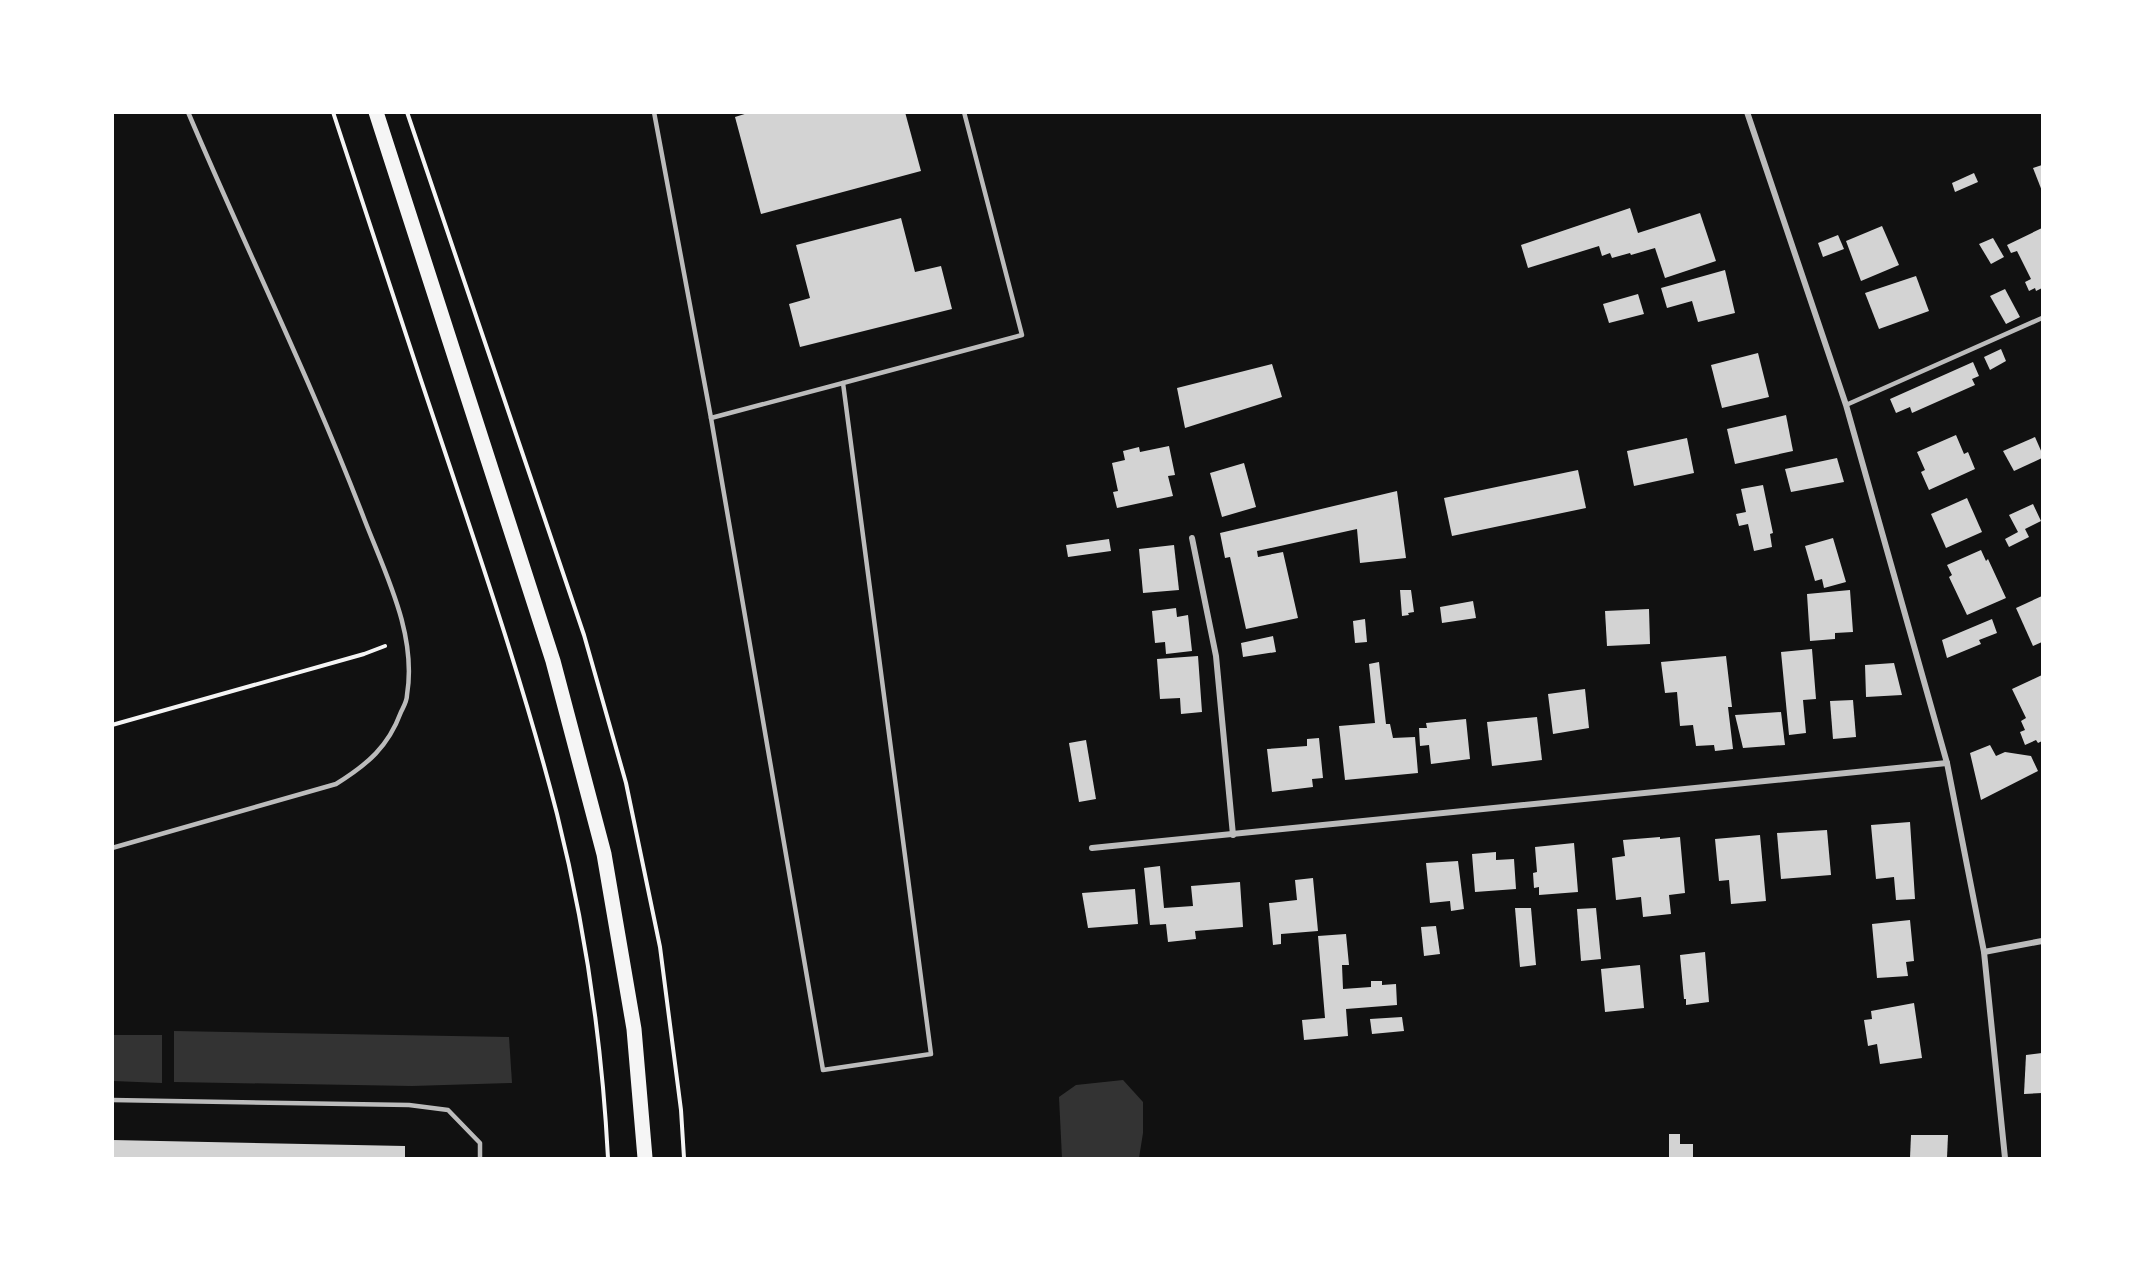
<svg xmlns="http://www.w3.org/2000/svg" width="2155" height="1271" viewBox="0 0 2155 1271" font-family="Inter,sans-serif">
<rect width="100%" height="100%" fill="#111"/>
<g fill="#333">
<path d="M174,1031L509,1037L512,1083L412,1086L174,1082Z"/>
<path d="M113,1035H162V1083L113,1081Z"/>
<path d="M1123,1080L1143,1102V1133L1139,1158H1062L1059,1097L1076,1085Z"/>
</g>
<g fill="#d3d3d3">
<path d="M751,112H905L921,171L761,214L735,117Z"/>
<path d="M2042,165V191L2033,168Z"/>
<path d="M1974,173L1978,182L1955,192L1952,183Z"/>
<path d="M1630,208L1638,233L1700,213L1716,261L1665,278L1655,248L1631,255L1630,253L1612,258L1610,253L1602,256L1599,246L1528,268L1521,245Z"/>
<path d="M901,218L915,272L941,266L952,309L800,347L789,304L810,298L796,245Z"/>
<path d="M1882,226L1899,265L1861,281L1846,241Z"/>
<path d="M2042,228V288L2036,291L2035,288L2029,291L2025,282L2031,279L2017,251L2011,253L2007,245Z"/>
<path d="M1838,235L1844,249L1823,257L1818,243Z"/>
<path d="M1993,238L2004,257L1991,264L1979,244Z"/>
<path d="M1725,270L1735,313L1698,322L1692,301L1667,308L1661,288Z"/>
<path d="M1916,276L1929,311L1879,329L1865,293Z"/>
<path d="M2005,289L2020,317L2006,324L1990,296Z"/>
<path d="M1638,294L1644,314L1609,323L1603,304Z"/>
<path d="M2001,349L2006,361L1990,370L1984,357Z"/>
<path d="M1758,353L1769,397L1722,408L1711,365Z"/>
<path d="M1973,362L1979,376L1972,379L1975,385L1912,413L1910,407L1896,413L1890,399Z"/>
<path d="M1272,364L1282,397L1185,428L1177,388Z"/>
<path d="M1786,415L1793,451L1735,464L1727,429Z"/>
<path d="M1956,435L1964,454L1968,452L1975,469L1929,490L1921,472L1925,470L1917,452Z"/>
<path d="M2035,437L2042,453V458L2014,471L2003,451Z"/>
<path d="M1687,438L1694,473L1634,486L1627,451Z"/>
<path d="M1169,446L1175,475L1168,476L1173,496L1117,508L1113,492L1118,491L1112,463L1125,460L1123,451L1139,447L1140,452Z"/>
<path d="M1837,458L1844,482L1791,492L1785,469Z"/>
<path d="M1244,463L1256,507L1222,517L1210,473Z"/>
<path d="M1578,470L1586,508L1452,536L1444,498Z"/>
<path d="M1763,485L1773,533L1770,534L1772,547L1754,551L1748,524L1739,526L1736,514L1746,512L1741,489Z"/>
<path d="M1397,491L1406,558L1360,563L1357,529L1257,551L1258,557L1283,552L1298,618L1246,629L1230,557L1225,558L1220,533Z"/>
<path d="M1967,498L1982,532L1946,548L1931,514Z"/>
<path d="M2033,504L2041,521L2025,529L2029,537L2009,547L2005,539L2018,532L2009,515Z"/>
<path d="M1833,538L1846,582L1824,588L1822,579L1815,581L1805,546Z"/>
<path d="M1109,539L1111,551L1068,557L1066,545Z"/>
<path d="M1174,545L1179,590L1143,593L1139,549Z"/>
<path d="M1981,550L1986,561L1988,559L2006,598L1967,615L1949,577L1952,575L1947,565Z"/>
<path d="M1400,590H1411L1414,612L1408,613L1409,615L1402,616Z"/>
<path d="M1850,590L1853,632L1835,633V639L1810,641L1807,594Z"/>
<path d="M2042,596V642L2033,646L2016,608Z"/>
<path d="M1473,601L1476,618L1442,623L1440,607Z"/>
<path d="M1176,608L1177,617L1188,615L1192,651L1166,654L1165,642L1155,643L1152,611Z"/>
<path d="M1649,609L1650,644L1607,646L1605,611Z"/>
<path d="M1365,619L1367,642L1355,643L1353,621Z"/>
<path d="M1992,619L1997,633L1979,640L1981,644L1947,658L1942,640Z"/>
<path d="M1273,636L1276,652L1243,657L1241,643Z"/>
<path d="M1812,649L1816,699L1803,700L1806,733L1789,735L1781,652Z"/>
<path d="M1198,656L1202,712L1181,714L1180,698L1160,699L1157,659Z"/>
<path d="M1726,656L1732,707H1728L1733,749L1715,751L1714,745L1696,746L1693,725L1680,726L1677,692L1665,693L1661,662Z"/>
<path d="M1379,662L1386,724H1390L1393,738L1415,737L1418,773L1345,780L1339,726L1375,723L1369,664Z"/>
<path d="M1894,663L1902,695L1866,697L1865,665Z"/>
<path d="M2042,675V741L2038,743L2036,740L2025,745L2020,732L2025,730L2021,721L2026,718L2012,689Z"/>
<path d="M1585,689L1589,728L1553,734L1548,694Z"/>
<path d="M1853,700L1856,737L1833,739L1830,701Z"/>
<path d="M1781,712L1785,745L1743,748L1735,715Z"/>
<path d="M1537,717L1542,760L1492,766L1487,722Z"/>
<path d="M1466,719L1470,759L1431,764L1429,745L1420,746L1419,728H1427L1426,723Z"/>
<path d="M1319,738L1323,778L1312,779L1313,787L1272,792L1267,749L1307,746V739Z"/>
<path d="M1086,740L1096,799L1079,802L1069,743Z"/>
<path d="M1990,745L1996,756L2005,752L2031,756L2038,771L1981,800L1970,753Z"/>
<path d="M1910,822L1915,899L1896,900L1894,877L1876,879L1871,825Z"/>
<path d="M1827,830L1831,875L1781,879L1777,833Z"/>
<path d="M1760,835L1766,901L1731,904L1729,880L1719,881L1715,839Z"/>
<path d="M1660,837V839L1680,837L1685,893L1669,895L1671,914L1643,917L1641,897L1616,900L1612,858L1625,856L1623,840Z"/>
<path d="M1574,843L1578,892L1539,895V887L1534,888L1533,873L1537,872L1535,847Z"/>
<path d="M1496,852V860L1514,859L1516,889L1475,892L1472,854Z"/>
<path d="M1458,861L1464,909L1451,911L1450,901L1430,903L1426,863Z"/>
<path d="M1160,866L1164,908L1193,906L1191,886L1240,882L1243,927L1195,931L1196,939L1168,942L1166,924L1150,925L1144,868Z"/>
<path d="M1313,878L1318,931L1281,934V944L1273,945L1269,903L1297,900L1295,880Z"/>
<path d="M1135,889L1138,924L1088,928L1082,893Z"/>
<path d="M1515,908H1531L1536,965L1520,967Z"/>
<path d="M1596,908L1601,959L1581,961L1577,909Z"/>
<path d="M1910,920L1914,961L1906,962L1908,976L1877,978L1872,924Z"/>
<path d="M1436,926L1440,954L1424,956L1421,927Z"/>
<path d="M1346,934L1349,965H1342L1343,989L1371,987V981H1382V985L1396,984L1397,1005L1346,1009L1348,1036L1304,1040L1302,1020L1325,1018L1318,936Z"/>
<path d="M1705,952L1709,1002L1686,1005V999H1684L1680,955Z"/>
<path d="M1640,965L1644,1008L1605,1012L1601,969Z"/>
<path d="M1914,1003L1922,1058L1880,1064L1877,1044L1868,1046L1864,1020L1872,1019L1871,1011Z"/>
<path d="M1402,1017L1404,1031L1372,1034L1370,1019Z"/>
<path d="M2042,1053V1093L2024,1094L2026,1055Z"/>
<path d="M1669,1134H1680V1144H1693V1158H1669Z"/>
<path d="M1911,1135H1948L1947,1158H1910Z"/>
<path d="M112,1140L405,1146V1158H112Z"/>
</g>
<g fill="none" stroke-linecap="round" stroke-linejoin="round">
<g stroke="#f5f5f5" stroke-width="4">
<path d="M333,112C372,232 411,351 451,470C489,584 527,697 557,814C585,926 602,1043 608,1158"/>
<path d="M407,112L584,635L626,783L660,947L681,1110L684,1158"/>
<path d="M112,725L364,654L385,646"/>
</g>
<g stroke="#bcbcbc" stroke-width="4.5">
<path d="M654,112L711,418L823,1070L931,1054L843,383L1022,335L964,112"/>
<path d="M1846,405L2042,318"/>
<path d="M711,418L843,383"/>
<path d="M112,848L336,784C368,764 388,747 401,712C404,706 407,701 407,695C417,635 386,575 365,521C312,382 246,249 188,112"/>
<path d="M112,1100L409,1105L448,1110L480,1143V1158"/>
</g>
<g stroke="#bcbcbc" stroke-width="6">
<path d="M1747,112L1846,405L1947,763L1984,952L2005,1158"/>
<path d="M1192,538L1216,656L1233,835"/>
<path d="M1092,848L1947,763"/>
<path d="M1984,952L2042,941"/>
</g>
<path stroke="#f5f5f5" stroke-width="15" d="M376,112L553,661L604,854L634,1029L645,1158"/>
</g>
<rect width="2155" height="1271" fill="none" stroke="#ffffff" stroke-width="228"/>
</svg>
